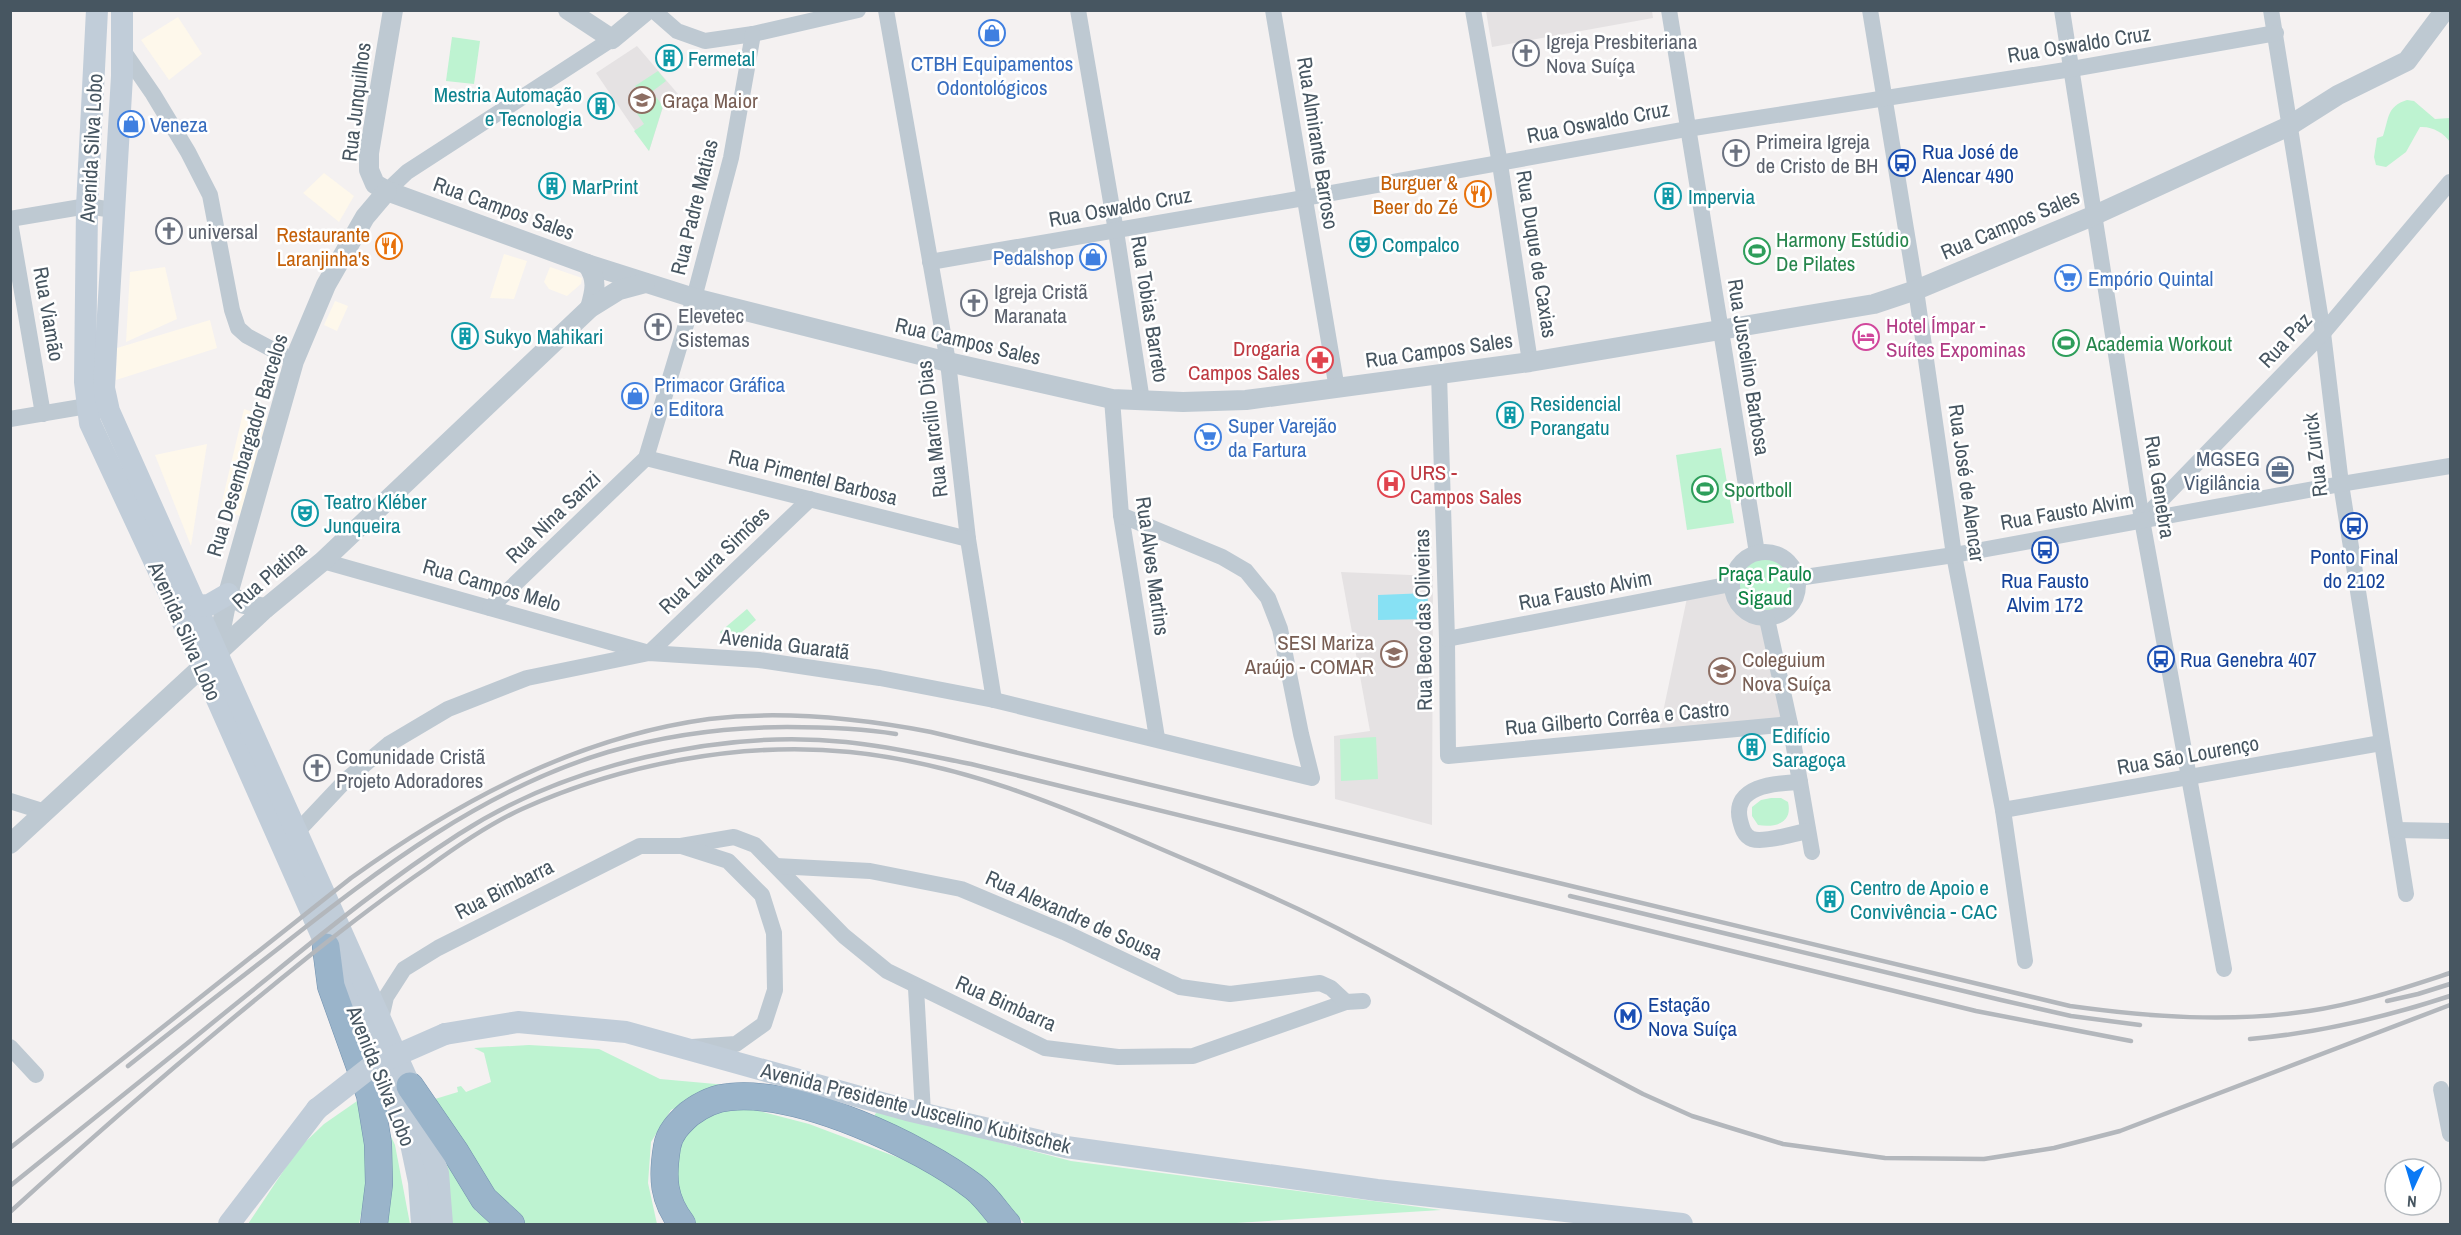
<svg xmlns="http://www.w3.org/2000/svg" width="2461" height="1235" viewBox="0 0 2461 1235" font-family="'Archivo Narrow',sans-serif">
<rect width="100%" height="100%" fill="#f4f1f1"/>
<g fill="#fef8eb">
<path d="M178,17L202,54L169,80L141,40Z"/>
<path d="M324,173L354,196L339,222L303,193Z"/>
<path d="M504,254L527,261L514,299L490,298Z"/>
<path d="M165,267L177,319L126,342L130,272Z"/>
<path d="M550,267L582,278L581,284L567,296L549,289L544,282Z"/>
<path d="M335,301L348,306L337,331L324,325Z"/>
<path d="M210,320L217,348L116,380L117,348Z"/>
<path d="M244,409L267,417L240,516L220,510Z"/>
<path d="M207,444L191,546L155,455Z"/>
</g>
<g fill="#e5e2e3">
<path d="M1652,11L1653,18L1492,47L1486,11Z"/>
<path d="M637,46L678,94L663,107L649,151L596,73Z"/>
<path d="M1341,572L1433,576L1432,825L1335,799L1334,736L1370,731Z"/>
<path d="M1727,590L1730,604L1739,616L1751,622L1764,624L1783,719L1659,731L1687,598Z"/>
</g>
<g fill="#bef3d1">
<path d="M452,37L480,41L474,84L446,81Z"/>
<path d="M658,71L666,81L645,97L635,86Z"/>
<path d="M656,97L663,106L649,151L634,131L644,124L636,112Z"/>
<path d="M2407,100L2414,101L2435,119L2450,118V142C2444,133 2432,126 2420,127L2406,152L2386,167L2376,165L2374,157L2377,138L2383,136C2389,118 2387,106 2407,100Z"/>
<path d="M1721,448L1734,523L1687,530L1676,455Z"/>
<circle cx="1765" cy="585" r="28"/>
<path d="M747,609L756,620L729,643L720,632Z"/>
<path d="M1376,737L1378,779L1341,781L1340,739Z"/>
<path d="M1771,798H1781L1788,802C1793,823 1775,828 1758,825L1752,816V807L1761,800Z"/>
<path d="M529,1045L599,1049L660,1079L738,1086L711,1091L671,1110L651,1142L648,1183L657,1224H519L489,1197L435,1099L458,1092L457,1087L461,1086L466,1092L491,1082L484,1053L474,1048Z"/>
<path d="M360,1099L365,1144L366,1188L359,1224H248L298,1149L324,1124Z"/>
<path d="M720,1107L748,1108L809,1124L918,1165L967,1197L990,1224H688L680,1216L671,1148L687,1122Z"/>
<path d="M879,1111L1071,1161L1441,1210L1220,1224H1025L983,1177L875,1120V1114Z"/>
<path d="M384,1121L395,1145L410,1224H381Z"/>
<path d="M441,1148L476,1211L494,1224H452Z"/>
</g>
<path fill="#87e1f4" d="M1428,593L1427,619L1378,620V595Z"/>
<g fill="none" stroke-linecap="round" stroke-linejoin="round">
<defs>
<g id="trunk">
<path d="M326,947L331,986L370,1095L378,1144L379,1184L374,1224"/>
<path d="M410,1086L456,1153L484,1199L511,1224"/>
<path d="M682,1224C663,1199 662,1178 667,1147C669,1133 679,1123 689,1114C701,1105 715,1098 730,1097C800,1090 919,1145 974,1187C987,1197 997,1213 1007,1224"/>
</g>
</defs>
<use href="#trunk" stroke="#7191af" stroke-width="28"/>
<g stroke="#bec9d2" stroke-width="16">
<path d="M653,10L677,31L705,41L753,34L858,10"/>
<path d="M886,10L948,362L968,539L994,700"/>
<path d="M1078,10L1116,231L1142,401"/>
<path d="M1273,10L1337,389"/>
<path d="M1473,10L1500,164L1530,362"/>
<path d="M1669,10L1757,553"/>
<path d="M1870,10L1916,290L1954,555L2003,810L2025,961"/>
<path d="M2062,10L2142,520L2224,969"/>
<path d="M2271,10L2323,333L2341,484L2406,894"/>
<path d="M122,49L153,94L188,152L210,195L232,310L238,328L247,336L294,361"/>
<path d="M387,191L407,172L612,39"/>
<path d="M10,219L87,206L113,210"/>
<path d="M10,222L43,414"/>
<path d="M930,262L1304,198L1687,129L2072,69L2276,33"/>
<path d="M1439,374L1447,639L1448,756L1790,724"/>
<path d="M1112,399L1121,515L1157,738"/>
<path d="M10,419L87,406"/>
<path d="M646,458L968,539"/>
<path d="M2142,520L2323,333L2450,182"/>
<circle cx="1765" cy="585" r="33"/>
<path d="M323,561L649,653L810,499"/>
<path d="M1798,578L1954,555L2341,484L2450,466"/>
<path d="M490,608L646,458L694,298L731,158L753,34"/>
<path d="M1767,619L1790,724L1812,852"/>
<path d="M1447,639L1731,584"/>
<path d="M1800,782C1774,783 1732,786 1740,820C1742,828 1744,836 1752,839C1765,843 1795,833 1808,831"/>
<path d="M10,801L45,812"/>
<path d="M2003,810L2381,743"/>
<path d="M2396,830L2450,831"/>
<path d="M296,833L346,780L389,744L448,709L527,678L649,653L759,660L880,678L994,700L1312,778L1301,734L1280,629L1268,598L1246,571L1222,557L1121,515"/>
<path d="M681,846L734,837L755,845L844,936L887,971L1045,1048L1118,1057L1193,1056L1346,1002L1363,1001"/>
<path d="M776,866L870,871L961,889L1064,932L1180,987L1230,994L1320,983L1331,988L1346,1002"/>
<path d="M916,988L923,1113"/>
<path d="M381,1019L386,997L404,969L438,948L640,846H681L728,861L762,895L774,933L775,990L764,1024L736,1044L692,1047"/>
<path d="M10,1047L36,1075"/>
<path d="M2441,1089L2450,1134"/>
</g>
<g stroke="#bec9d2" stroke-width="20">
<path d="M393,10L369,153V170L375,184L387,191L587,264L694,298L948,362L1112,399L1183,402L1246,400L1530,362L1874,304L1916,290L2095,215L2289,126L2338,95L2407,61L2445,10"/>
<path d="M568,10L612,39L647,10"/>
<path d="M587,264C598,279 595,291 590,308"/>
<path d="M228,594L244,604L266,608"/>
<path d="M216,654L228,594L294,361L326,285L365,217L387,191"/>
<path d="M10,844L266,608L323,561L590,308L619,290L645,283"/>
</g>
<g stroke="#c1cdd9" stroke-width="22">
<path d="M97,10L87,206L85,382L90,423L185,627L392,1094L410,1139L419,1182L422,1224"/>
<path d="M122,10V76L106,349L104,388L109,411L410,1086L438,1173L442,1224"/>
<path d="M196,606L209,605L228,594"/>
<path d="M445,1034L518,1022L626,1032L907,1110L1066,1147L1377,1190L1682,1224"/>
<path d="M229,1224L317,1109"/>
</g>
<use href="#trunk" stroke="#9ab4ca" stroke-width="27"/>
<g stroke="#b3b7bc" stroke-width="4.5">
<path d="M1570,896L2001,1000L2071,1016L2140,1025"/>
<path d="M2387,1001L2418,994L2450,984"/>
<path d="M2250,1039C2318,1033 2386,1017 2450,996"/>
<path d="M128,1066C178,1026 229,987 279,948C379,869 484,789 608,752C666,735 727,727 787,727C824,727 860,728 896,734"/>
<path d="M10,1148L351,878C458,801 577,737 709,719C783,710 858,718 931,732L2070,1006C2150,1017 2229,1023 2309,1011C2357,1004 2404,988 2450,973"/>
<path d="M10,1186C97,1116 183,1047 269,977C330,927 392,877 459,834C565,765 720,729 846,742C888,746 930,756 971,764L1976,1011L2131,1041"/>
<path d="M10,1212C106,1124 206,1039 308,957C347,926 386,896 427,868C457,846 489,824 522,809C622,764 741,741 850,752C959,763 1061,805 1161,849C1226,877 1293,904 1356,938C1453,988 1546,1044 1643,1094L1692,1116L1783,1144L1885,1158L1984,1159L2054,1148L2120,1131L2450,1005"/>
</g>
<path stroke="#c1cdd9" stroke-width="22" d="M317,1109L372,1066L445,1034"/>
</g>
<defs>
<symbol id="shop-ring" viewBox="-11 -11 22 22"><circle r="9.5" fill="#fff" stroke="#3f7fe0" stroke-width="1.5"/><path d="M-5-2.5h2.3a2.7 3.5 0 0 1 5.4 0H5L5.5 6h-11ZM-1.5-2.5h3a1.5 2.3 0 0 0-3 0Z" fill="#3f7fe0"/></symbol>
<symbol id="church-ring" viewBox="-11 -11 22 22"><circle r="9.5" fill="#fff" stroke="#6b7280" stroke-width="1.5"/><path d="M-1.2-6h2.4v3.5h3.3v2.4h-3.3V6h-2.4V-.1h-3.3v-2.4h3.3Z" fill="#6b7280"/></symbol>
<symbol id="building-ring" viewBox="-11 -11 22 22"><circle r="9.5" fill="#fff" stroke="#0f9aa8" stroke-width="1.5"/><path d="M-4-6H4V6H1V3H-1V6H-4ZM-2.5-4.3h1.7v1.8h-1.7ZM.8-4.3h1.7v1.8H.8ZM-2.5-1h1.7V.8h-1.7ZM.8-1h1.7V.8H.8Z" fill="#0f9aa8"/></symbol>
<symbol id="school-ring" viewBox="-11 -11 22 22"><circle r="9.5" fill="#fff" stroke="#8d6e63" stroke-width="1.5"/><path d="M0-5L7-2L0 1L-7-2ZM-4 1L0 2.5L4 1V4Q0 6-4 4Z" fill="#8d6e63"/></symbol>
<symbol id="bus-ring" viewBox="-11 -11 22 22"><circle r="9.5" fill="#fff" stroke="#1a4fb4" stroke-width="1.5"/><path d="M-5-6H5V4H4V6H2V4H-2V6H-4V4H-5ZM-3.5-4V0h7V-4ZM-3.5 1.2v1.5H-2V1.2ZM2 1.2v1.5H3.5V1.2Z" fill="#1a4fb4"/></symbol>
<symbol id="restaurant-ring" viewBox="-11 -11 22 22"><circle r="9.5" fill="#fff" stroke="#e8710a" stroke-width="1.5"/><path d="M-5-6h1v4h1v-4h1v4h1v-4h1v5L-1.5 .5V6h-2V.5L-5-1ZM5-6V6H3V1.5H1.5Q1.5-4 5-6Z" fill="#e8710a"/></symbol>
<symbol id="theatre-ring" viewBox="-11 -11 22 22"><circle r="9.5" fill="#fff" stroke="#0f9aa8" stroke-width="1.5"/><path d="M-5-5.5Q0-4 5-5.5V0Q5 5 0 6Q-5 5-5 0ZM-3.3-2.5H-1v1.5H-3.3ZM1-2.5H3.3v1.5H1ZM-2.8 1Q0 5.5 2.8 1Z" fill="#0f9aa8"/></symbol>
<symbol id="stadium-ring" viewBox="-11 -11 22 22"><circle r="9.5" fill="#fff" stroke="#2e9e5b" stroke-width="1.5"/><path d="M0-5a6.5 5 0 1 0 0 10a6.5 5 0 1 0 0-10ZM-3.5-1.8h7v3.6h-7Z" fill="#2e9e5b"/></symbol>
<symbol id="supermarket-ring" viewBox="-11 -11 22 22"><circle r="9.5" fill="#fff" stroke="#3f7fe0" stroke-width="1.5"/><path d="M-6-5.5h2.5l.6 2H6L4.5 2H-2.5L-4.4-4H-6ZM-1.5 3.2a1.3 1.3 0 1 0 .1 0ZM3 3.2a1.3 1.3 0 1 0 .1 0Z" fill="#3f7fe0"/></symbol>
<symbol id="hotel-ring" viewBox="-11 -11 22 22"><circle r="9.5" fill="#fff" stroke="#d1479c" stroke-width="1.5"/><path d="M-6-4.5h1.5V1H6V5H4.5V3h-9V5H-6ZM-4 0a1.8 1.8 0 1 1 3.6 0ZM.5 0V-2.5h3Q6-2.5 6 0Z" fill="#d1479c"/></symbol>
<symbol id="pharmacy-ring" viewBox="-11 -11 22 22"><circle r="9.5" fill="#fff" stroke="#e0444e" stroke-width="1.5"/><path d="M-2-6h4v4h4v4h-4v4h-4v-4h-4v-4h4Z" fill="#e0444e"/></symbol>
<symbol id="office-ring" viewBox="-11 -11 22 22"><circle r="9.5" fill="#fff" stroke="#5c6f8a" stroke-width="1.5"/><path d="M-6-3h4V-5.5h4V-3h4V5H-6ZM-1-4.5V-3h2v-1.5ZM-6 0V1H6V0Z" fill="#5c6f8a"/></symbol>
<symbol id="hospital-ring" viewBox="-11 -11 22 22"><circle r="9.5" fill="#fff" stroke="#e0444e" stroke-width="1.5"/><path d="M-5-5h3v3.5h4V-5h3V5h-3V1.5h-4V5h-3Z" fill="#e0444e"/></symbol>
<symbol id="metro-ring" viewBox="-11 -11 22 22"><circle r="9.5" fill="#fff" stroke="#1a4fb4" stroke-width="1.5"/><path d="M-5.5 5V-5H-3L0 0L3-5H5.5V5H3V-.5L0 4L-3-.5V5Z" fill="#1a4fb4"/></symbol>
</defs>
<g fill-rule="evenodd">
<use href="#shop-ring" x="977" y="18" width="30" height="30"/>
<use href="#church-ring" x="1511" y="38" width="30" height="30"/>
<use href="#building-ring" x="654" y="43" width="30" height="30"/>
<use href="#school-ring" x="627" y="85" width="30" height="30"/>
<use href="#building-ring" x="586" y="91" width="30" height="30"/>
<use href="#shop-ring" x="116" y="109" width="30" height="30"/>
<use href="#church-ring" x="1721" y="138" width="30" height="30"/>
<use href="#bus-ring" x="1887" y="148" width="30" height="30"/>
<use href="#building-ring" x="537" y="171" width="30" height="30"/>
<use href="#restaurant-ring" x="1463" y="179" width="30" height="30"/>
<use href="#building-ring" x="1653" y="181" width="30" height="30"/>
<use href="#church-ring" x="154" y="216" width="30" height="30"/>
<use href="#theatre-ring" x="1348" y="229" width="30" height="30"/>
<use href="#restaurant-ring" x="374" y="231" width="30" height="30"/>
<use href="#stadium-ring" x="1742" y="236" width="30" height="30"/>
<use href="#shop-ring" x="1078" y="242" width="30" height="30"/>
<use href="#supermarket-ring" x="2053" y="263" width="30" height="30"/>
<use href="#church-ring" x="959" y="288" width="30" height="30"/>
<use href="#church-ring" x="643" y="312" width="30" height="30"/>
<use href="#building-ring" x="450" y="321" width="30" height="30"/>
<use href="#hotel-ring" x="1851" y="322" width="30" height="30"/>
<use href="#stadium-ring" x="2051" y="328" width="30" height="30"/>
<use href="#pharmacy-ring" x="1305" y="345" width="30" height="30"/>
<use href="#shop-ring" x="620" y="381" width="30" height="30"/>
<use href="#building-ring" x="1495" y="400" width="30" height="30"/>
<use href="#supermarket-ring" x="1193" y="422" width="30" height="30"/>
<use href="#office-ring" x="2265" y="455" width="30" height="30"/>
<use href="#hospital-ring" x="1376" y="469" width="30" height="30"/>
<use href="#stadium-ring" x="1690" y="474" width="30" height="30"/>
<use href="#theatre-ring" x="290" y="498" width="30" height="30"/>
<use href="#bus-ring" x="2339" y="511" width="30" height="30"/>
<use href="#bus-ring" x="2030" y="535" width="30" height="30"/>
<use href="#school-ring" x="1379" y="639" width="30" height="30"/>
<use href="#bus-ring" x="2146" y="644" width="30" height="30"/>
<use href="#school-ring" x="1707" y="656" width="30" height="30"/>
<use href="#building-ring" x="1737" y="732" width="30" height="30"/>
<use href="#church-ring" x="302" y="753" width="30" height="30"/>
<use href="#building-ring" x="1815" y="884" width="30" height="30"/>
<use href="#metro-ring" x="1613" y="1001" width="30" height="30"/>
</g>
<g text-anchor="middle" dominant-baseline="central" stroke-width="5" stroke-linejoin="round" paint-order="stroke">
<g font-size="21" fill="#5b616d" stroke="#fff" text-anchor="start">
<text x="1546" y="41">Igreja Presbiteriana<tspan x="1546" dy="24">Nova Suíça</tspan></text>
<text x="1756" y="141">Primeira Igreja<tspan x="1756" dy="24">de Cristo de BH</tspan></text>
<text x="188" y="231">universal</text>
<text x="994" y="291">Igreja Cristã<tspan x="994" dy="24">Maranata</tspan></text>
<text x="678" y="315">Elevetec<tspan x="678" dy="24">Sistemas</tspan></text>
<text x="336" y="756">Comunidade Cristã<tspan x="336" dy="24">Projeto Adoradores</tspan></text>
</g>
<g font-size="21" fill="#475661" stroke="#fff">
<text transform="translate(2079 44) rotate(-9)">Rua Oswaldo Cruz</text>
<text transform="translate(356 102) rotate(-83)">Rua Junquilhos</text>
<text transform="translate(1598 122) rotate(-11)">Rua Oswaldo Cruz</text>
<text transform="translate(1318 143) rotate(81)">Rua Almirante Barroso</text>
<text transform="translate(91 148) rotate(-87)">Avenida Silva Lobo</text>
<text transform="translate(694 207) rotate(-76)">Rua Padre Matias</text>
<text transform="translate(1120 207) rotate(-10)">Rua Oswaldo Cruz</text>
<text transform="translate(504 208) rotate(20)">Rua Campos Sales</text>
<text transform="translate(2010 224) rotate(-23)">Rua Campos Sales</text>
<text transform="translate(1537 254) rotate(81)">Rua Duque de Caxias</text>
<text transform="translate(1150 309) rotate(81)">Rua Tobias Barreto</text>
<text transform="translate(49 314) rotate(80)">Rua Viamão</text>
<text transform="translate(2285 340) rotate(-47)">Rua Paz</text>
<text transform="translate(968 341) rotate(13)">Rua Campos Sales</text>
<text transform="translate(1439 350) rotate(-8)">Rua Campos Sales</text>
<text transform="translate(1749 367) rotate(81)">Rua Juscelino Barbosa</text>
<text transform="translate(932 429) rotate(-97)">Rua Marcílio Dias</text>
<text transform="translate(247 445) rotate(-73)">Rua Desembargador Barcelos</text>
<text transform="translate(2315 455) rotate(-97)">Rua Zurick</text>
<text transform="translate(813 477) rotate(14)">Rua Pimentel Barbosa</text>
<text transform="translate(1967 483) rotate(82)">Rua José de Alencar</text>
<text transform="translate(2160 487) rotate(81)">Rua Genebra</text>
<text transform="translate(2067 511) rotate(-10)">Rua Fausto Alvim</text>
<text transform="translate(553 517) rotate(-44)">Rua Nina Sanzi</text>
<text transform="translate(714 560) rotate(-44)">Rua Laura Simões</text>
<text transform="translate(1153 566) rotate(82)">Rua Alves Martins</text>
<text transform="translate(269 575) rotate(-41)">Rua Platina</text>
<text transform="translate(492 585) rotate(16)">Rua Campos Melo</text>
<text transform="translate(1585 590) rotate(-11)">Rua Fausto Alvim</text>
<text transform="translate(1423 620) rotate(-91)">Rua Beco das Oliveiras</text>
<text transform="translate(185 631) rotate(66)">Avenida Silva Lobo</text>
<text transform="translate(785 644) rotate(7)">Avenida Guaratã</text>
<text transform="translate(1617 718) rotate(-5)">Rua Gilberto Corrêa e Castro</text>
<text transform="translate(2188 755) rotate(-10)">Rua São Lourenço</text>
<text transform="translate(504 889) rotate(-27)">Rua Bimbarra</text>
<text transform="translate(1074 915) rotate(24)">Rua Alexandre de Sousa</text>
<text transform="translate(1006 1003) rotate(24)">Rua Bimbarra</text>
<text transform="translate(381 1076) rotate(68)">Avenida Silva Lobo</text>
<text transform="translate(916 1108) rotate(14)">Avenida Presidente Juscelino Kubitschek</text>
</g>
<g font-size="21" fill="#0d838f" stroke="#fff" text-anchor="start">
<text x="688" y="58">Fermetal</text>
<text x="582" y="94" text-anchor="end">Mestria Automação<tspan x="582" dy="24">e Tecnologia</tspan></text>
<text x="572" y="186">MarPrint</text>
<text x="1688" y="196">Impervia</text>
<text x="1382" y="244">Compalco</text>
<text x="484" y="336">Sukyo Mahikari</text>
<text x="1530" y="403">Residencial<tspan x="1530" dy="24">Porangatu</tspan></text>
<text x="324" y="501">Teatro Kléber<tspan x="324" dy="24">Junqueira</tspan></text>
<text x="1772" y="735">Edifício<tspan x="1772" dy="24">Saragoça</tspan></text>
<text x="1850" y="887">Centro de Apoio e<tspan x="1850" dy="24">Convivência - CAC</tspan></text>
</g>
<g font-size="21" fill="#366cbe" stroke="#fff" text-anchor="start">
<text x="992" y="63" text-anchor="middle">CTBH Equipamentos<tspan x="992" dy="24">Odontológicos</tspan></text>
<text x="150" y="124">Veneza</text>
<text x="1074" y="257" text-anchor="end">Pedalshop</text>
<text x="2088" y="278">Empório Quintal</text>
<text x="654" y="384">Primacor Gráfica<tspan x="654" dy="24">e Editora</tspan></text>
<text x="1228" y="425">Super Varejão<tspan x="1228" dy="24">da Fartura</tspan></text>
</g>
<g font-size="21" fill="#785e54" stroke="#fff" text-anchor="start">
<text x="662" y="100">Graça Maior</text>
<text x="1374" y="642" text-anchor="end">SESI Mariza<tspan x="1374" dy="24">Araújo - COMAR</tspan></text>
<text x="1742" y="659">Coleguium<tspan x="1742" dy="24">Nova Suíça</tspan></text>
</g>
<g font-size="21" fill="#164399" stroke="#fff" text-anchor="start">
<text x="1922" y="151">Rua José de<tspan x="1922" dy="24">Alencar 490</tspan></text>
<text x="2354" y="556" text-anchor="middle">Ponto Final<tspan x="2354" dy="24">do 2102</tspan></text>
<text x="2045" y="580" text-anchor="middle">Rua Fausto<tspan x="2045" dy="24">Alvim 172</tspan></text>
<text x="2180" y="659">Rua Genebra 407</text>
<text x="1648" y="1004">Estação<tspan x="1648" dy="24">Nova Suíça</tspan></text>
</g>
<g font-size="21" fill="#c56008" stroke="#fff" text-anchor="end">
<text x="1458" y="182">Burguer &amp;<tspan x="1458" dy="24">Beer do Zé</tspan></text>
<text x="370" y="234">Restaurante<tspan x="370" dy="24">Laranjinha's</tspan></text>
</g>
<g font-size="21" fill="#27864d" stroke="#fff" text-anchor="start">
<text x="1776" y="239">Harmony Estúdio<tspan x="1776" dy="24">De Pilates</tspan></text>
<text x="2086" y="343">Academia Workout</text>
<text x="1724" y="489">Sportboll</text>
</g>
<g font-size="21" fill="#b23c85" stroke="#fff" text-anchor="start">
<text x="1886" y="325">Hotel Ímpar -<tspan x="1886" dy="24">Suítes Expominas</tspan></text>
</g>
<g font-size="21" fill="#be3a42" stroke="#fff" text-anchor="end">
<text x="1300" y="348">Drogaria<tspan x="1300" dy="24">Campos Sales</tspan></text>
<text x="1410" y="472" text-anchor="start">URS -<tspan x="1410" dy="24">Campos Sales</tspan></text>
</g>
<g font-size="21" fill="#4e5e75" stroke="#fff" text-anchor="end">
<text x="2260" y="458">MGSEG<tspan x="2260" dy="24">Vigilância</tspan></text>
</g>
<g font-size="21" fill="#108446" stroke="#fff">
<text x="1765" y="573">Praça Paulo<tspan x="1765" dy="24">Sigaud</tspan></text>
</g>
</g>
<rect width="2461" height="1235" fill="none" stroke="#475661" stroke-width="24"/>
<g transform="translate(2413 1187) rotate(184)"><circle r="28" fill="#ffffff" stroke="#b5bbc0" stroke-width="1.5"/>
<path d="M0-4.5L10 22L0 15L-10 22Z" fill="#0a79f5"/>
<text y="-9" font-size="16" font-weight="bold" text-anchor="middle" fill="#475661">N</text>
</g>
</svg>
